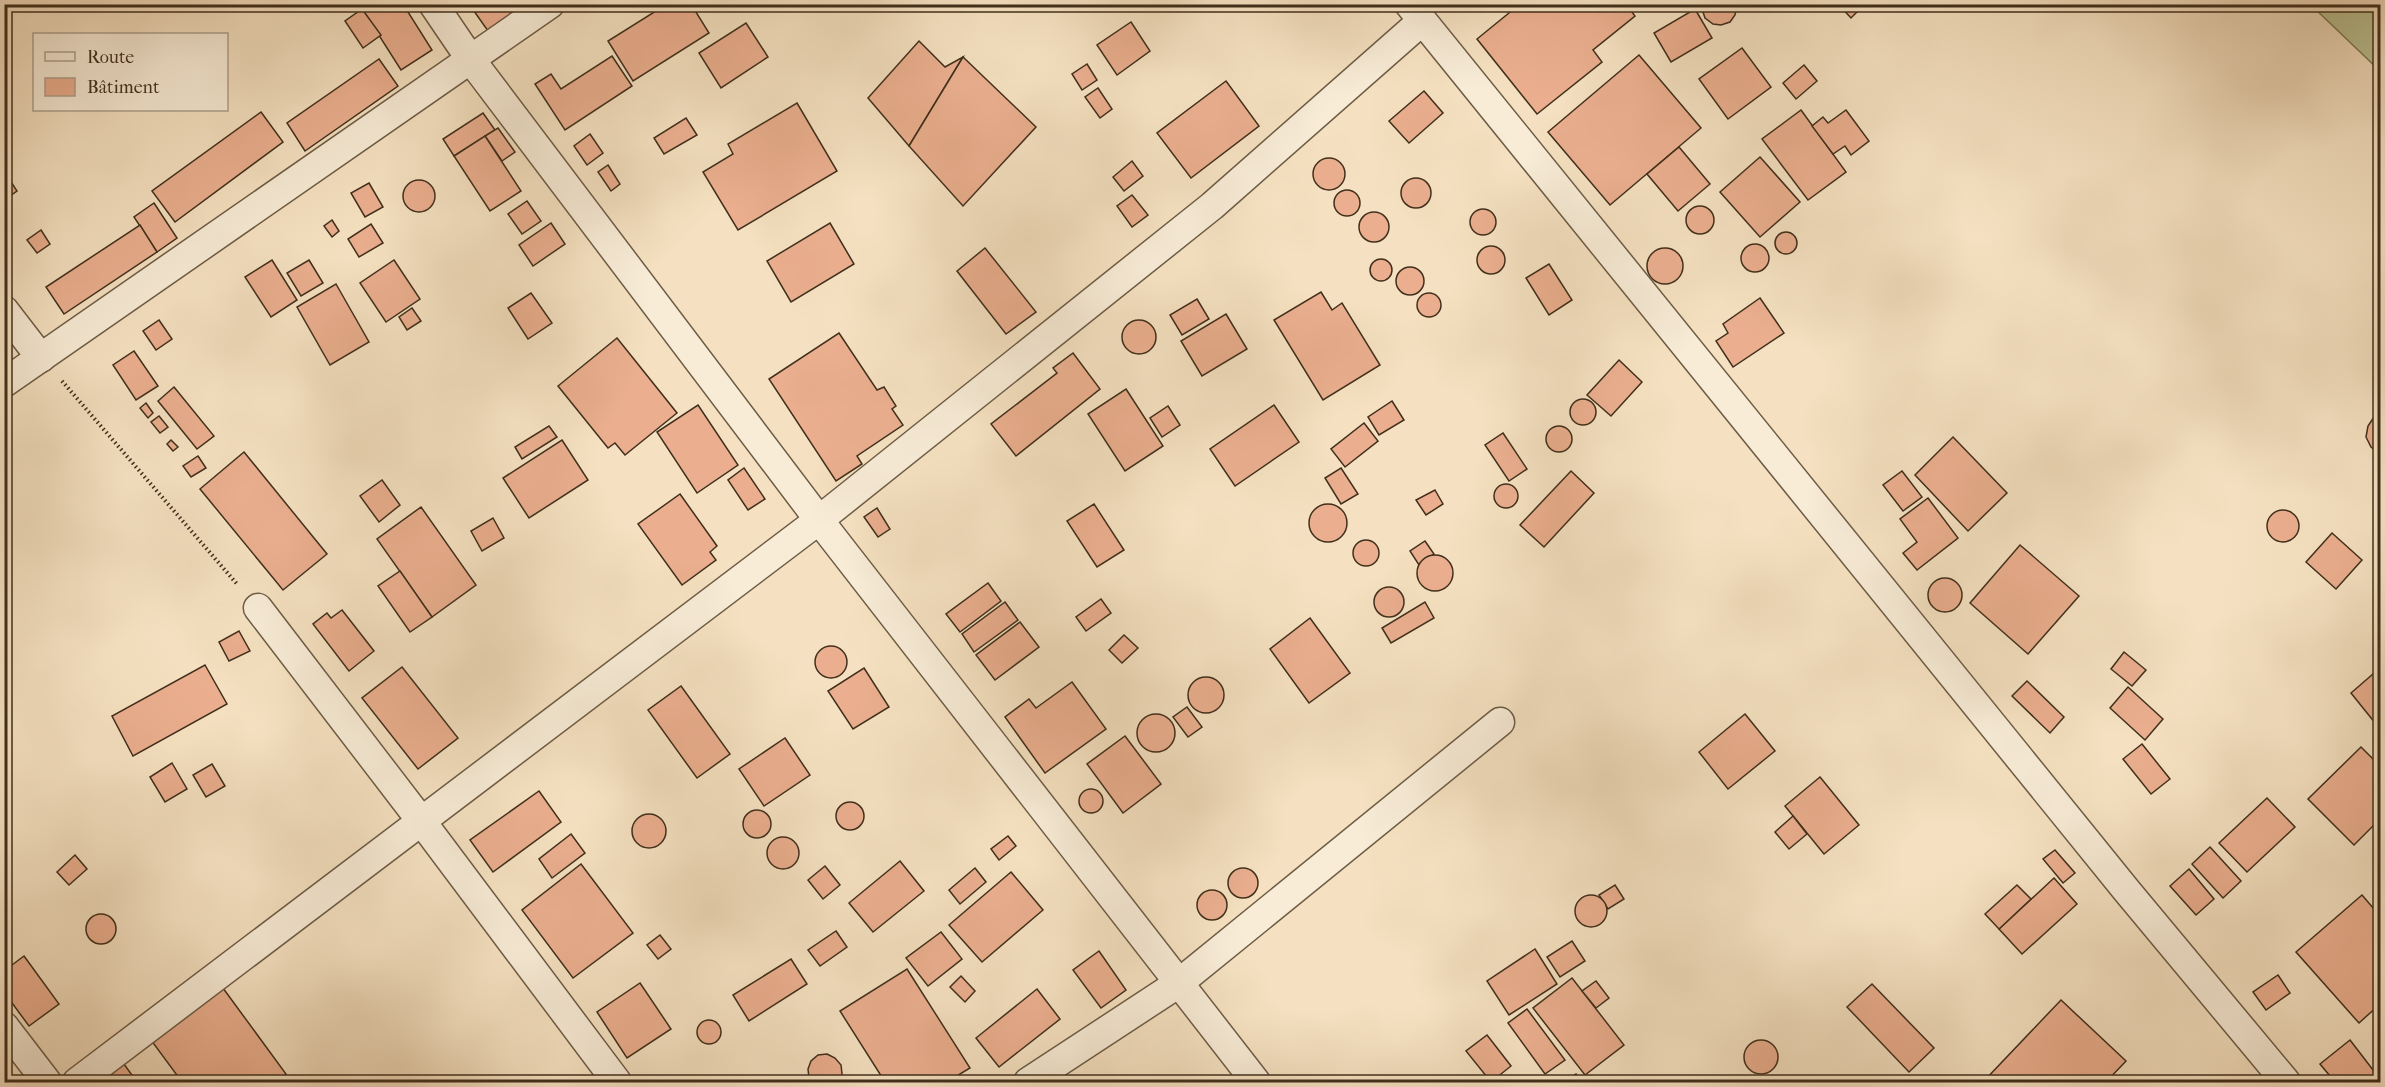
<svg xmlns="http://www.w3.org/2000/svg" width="2385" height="1087" viewBox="0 0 2385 1087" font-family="'IM FELL French Canon',serif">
<rect width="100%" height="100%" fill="#f5e1c1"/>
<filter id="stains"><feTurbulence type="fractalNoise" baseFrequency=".00333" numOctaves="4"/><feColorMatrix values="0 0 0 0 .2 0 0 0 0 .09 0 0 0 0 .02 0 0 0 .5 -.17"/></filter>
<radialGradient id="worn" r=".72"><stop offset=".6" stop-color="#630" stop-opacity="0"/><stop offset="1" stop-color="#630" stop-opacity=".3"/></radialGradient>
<path fill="#bcc393" stroke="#7e7958" stroke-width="1.5" d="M2311,5H2380V71Z"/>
<g fill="#ebaf8f" stroke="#402f1c" stroke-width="1.5">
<path d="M359,4H403L432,50L401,70Z"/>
<path d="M469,4H525L488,31Z"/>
<path d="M667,4H691L709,33L633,81L608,41Z"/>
<path d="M1520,4H1626L1635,16L1593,50L1602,62L1537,114L1477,39Z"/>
<path d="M1703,4H1737V6L1735,15L1730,22L1721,25L1713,24L1705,18L1702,9Z"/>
<path d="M1838,4H1865L1851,18Z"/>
<path d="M362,9L381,35L363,48L345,21Z"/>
<path d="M1695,9L1712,38L1671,62L1654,33Z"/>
<path d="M1131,22L1150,51L1117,75L1097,45Z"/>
<path d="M746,23L768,57L721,88L699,53Z"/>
<path d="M919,41L945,67L963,57L909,146L868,98Z"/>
<path d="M1742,48L1771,87L1728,119L1699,79Z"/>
<path d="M1639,55L1701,128L1610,205L1548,132Z"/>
<path d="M612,56L632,86L565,130L535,84L551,74L561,89Z"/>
<path d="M963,57L1036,127L963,206L909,146Z"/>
<path d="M379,59L398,86L305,151L287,123Z"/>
<path d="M1087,64L1097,80L1082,90L1072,74Z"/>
<path d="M1804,65L1817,81L1796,99L1783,83Z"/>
<path d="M1226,81L1259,126L1191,178L1157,133Z"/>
<path d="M1098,88L1112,109L1100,118L1085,97Z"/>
<path d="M1424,91L1443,113L1409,143L1389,121Z"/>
<path d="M797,103L837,171L738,230L703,172L733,154L728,144Z"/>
<path d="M1801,110L1846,172L1808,200L1762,139Z"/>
<path d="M1846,110L1869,141L1851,155L1845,146L1833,154L1812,126L1823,117L1828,123Z"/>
<path d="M261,112L283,142L175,222L152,191Z"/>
<path d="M483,113L495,130L454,156L443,139Z"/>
<path d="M686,118L697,135L664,154L654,138Z"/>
<path d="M498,128L515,152L502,161L485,136Z"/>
<path d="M590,134L603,153L587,165L574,146Z"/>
<path d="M485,136L521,191L490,211L454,156Z"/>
<path d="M1679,147L1710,184L1678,211L1647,174Z"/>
<path d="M1760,157L1800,202L1760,237L1720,192Z"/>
<circle cx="1329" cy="174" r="16"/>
<path d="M1132,161L1143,176L1124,191L1113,177Z"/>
<path d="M608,165L620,184L611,191L598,172Z"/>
<path d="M4,171L17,191L4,200Z"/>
<circle cx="1416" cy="193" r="15"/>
<circle cx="419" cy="196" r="16"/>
<path d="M369,183L383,207L365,217L351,193Z"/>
<circle cx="1347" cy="203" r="13"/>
<path d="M1132,195L1148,215L1132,227L1117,206Z"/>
<path d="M527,201L541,221L522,234L508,214Z"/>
<path d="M154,203L177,238L157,252L134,217Z"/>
<circle cx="1700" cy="220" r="14"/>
<circle cx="1483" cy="222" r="13"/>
<circle cx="1374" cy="227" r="15"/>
<path d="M332,220L339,231L332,237L324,226Z"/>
<path d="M551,223L565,244L533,266L519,245Z"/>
<path d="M830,223L854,264L791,302L767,261Z"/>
<path d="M371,224L383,243L359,257L348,239Z"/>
<path d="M140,225L157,252L64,314L46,287Z"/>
<path d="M41,230L50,244L37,253L27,240Z"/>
<circle cx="1786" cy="243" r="11"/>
<circle cx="1755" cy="258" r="14"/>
<circle cx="1491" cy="260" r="14"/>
<path d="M985,248L1036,312L1006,334L957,271Z"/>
<circle cx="1665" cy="266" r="18"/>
<circle cx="1381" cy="270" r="11"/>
<path d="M272,260L297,300L271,317L245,277Z"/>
<path d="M309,260L323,283L301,296L287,273Z"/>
<path d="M394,260L420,299L386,322L360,283Z"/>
<path d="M1549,264L1572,300L1549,315L1526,278Z"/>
<circle cx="1410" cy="281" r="14"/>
<path d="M336,284L369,342L330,365L297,307Z"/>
<path d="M1321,292L1332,310L1342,303L1380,365L1323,400L1274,320Z"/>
<path d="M531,293L552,323L528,339L508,308Z"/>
<circle cx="1429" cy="305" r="12"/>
<path d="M1760,298L1784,333L1733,367L1716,341L1728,333L1723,324Z"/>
<path d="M1197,299L1209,319L1182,335L1170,315Z"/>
<path d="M412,308L421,321L407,330L399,317Z"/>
<path d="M1226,314L1247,349L1202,376L1181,341Z"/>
<path d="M159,320L172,339L156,350L143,331Z"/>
<circle cx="1139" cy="337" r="17"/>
<path d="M839,333L877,390L884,387L896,406L892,409L903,425L857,456L862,464L836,481L769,379Z"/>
<path d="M617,338L677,413L625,455L615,443L608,448L558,386Z"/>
<path d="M134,351L158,386L136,400L113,365Z"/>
<path d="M1073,353L1100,389L1016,456L991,424L1057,373L1053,368Z"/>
<path d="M1619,360L1642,382L1611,416L1587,395Z"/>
<path d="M174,387L214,436L197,449L158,401Z"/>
<path d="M1126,389L1163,446L1125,471L1088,414Z"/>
<circle cx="1583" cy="412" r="13"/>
<path d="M1392,401L1404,420L1379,435L1368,417Z"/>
<path d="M146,403L153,413L148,418L140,408Z"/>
<path d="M698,405L738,465L697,493L657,432Z"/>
<path d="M1274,405L1299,442L1235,486L1210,449Z"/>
<path d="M1168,406L1180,425L1162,437L1150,418Z"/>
<path d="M2380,415V454L2371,447L2366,437L2368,426L2374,417Z"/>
<path d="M159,416L168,427L160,433L151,422Z"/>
<path d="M1364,423L1378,441L1345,467L1331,449Z"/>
<circle cx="1559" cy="439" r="13"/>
<path d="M549,426L557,437L522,459L515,447Z"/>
<path d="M1503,433L1527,469L1509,481L1485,445Z"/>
<path d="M1953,437L2007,493L1968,531L1915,475Z"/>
<path d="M171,440L178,447L173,451L167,444Z"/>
<path d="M562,440L588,480L529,518L503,478Z"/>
<path d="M244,452L327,554L283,590L200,489Z"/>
<path d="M198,456L206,468L191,477L183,466Z"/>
<path d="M744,468L765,499L748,510L728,480Z"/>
<path d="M1341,468L1358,494L1341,504L1325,478Z"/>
<path d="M1571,471L1594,493L1544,547L1520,525Z"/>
<path d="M1902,471L1922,497L1903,511L1883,485Z"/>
<path d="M382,480L400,505L379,522L360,496Z"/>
<circle cx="1506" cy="496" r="12"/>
<path d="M1435,490L1443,504L1426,515L1416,500Z"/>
<path d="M680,494L717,546L710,552L716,560L682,585L638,524Z"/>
<path d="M1928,498L1958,538L1917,570L1903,553L1917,542L1900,519Z"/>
<path d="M1094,504L1124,550L1097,567L1067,521Z"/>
<circle cx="1328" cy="523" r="19"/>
<path d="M421,507L476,585L432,617L377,539Z"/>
<path d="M877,508L890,529L878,537L864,517Z"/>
<circle cx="2283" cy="526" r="16"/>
<path d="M493,518L504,538L482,551L471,531Z"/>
<path d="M2332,533L2362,560L2336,589L2306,562Z"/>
<circle cx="1366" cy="553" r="13"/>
<path d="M1425,541L1434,554L1419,565L1410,551Z"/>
<path d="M2020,545L2079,596L2028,654L1970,603Z"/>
<circle cx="1435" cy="573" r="18"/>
<path d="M400,571L432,617L410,632L378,586Z"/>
<circle cx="1945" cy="595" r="17"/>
<path d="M988,583L1001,601L960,632L946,614Z"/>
<circle cx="1389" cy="602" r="15"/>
<path d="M1101,599L1111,613L1086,631L1076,617Z"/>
<path d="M1005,602L1018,620L974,652L962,634Z"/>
<path d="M1425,602L1434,618L1391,643L1382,628Z"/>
<path d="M342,610L374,651L349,671L313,624L327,613L331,618Z"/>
<path d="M1310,618L1350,673L1309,703L1270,649Z"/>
<path d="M1020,622L1039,647L995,680L976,655Z"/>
<path d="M239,631L250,651L229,661L219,642Z"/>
<path d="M1124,635L1138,648L1122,663L1109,650Z"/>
<circle cx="831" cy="662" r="16"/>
<path d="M2124,652L2146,670L2132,686L2111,669Z"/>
<path d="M205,665L227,704L133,756L112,716Z"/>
<path d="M402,667L458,738L418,769L362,698Z"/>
<path d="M864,668L889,707L853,729L828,691Z"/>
<path d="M2380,668V729L2351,693Z"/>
<circle cx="1206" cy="695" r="18"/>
<path d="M2027,681L2064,717L2050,733L2012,696Z"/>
<path d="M1072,682L1106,729L1045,773L1005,717L1029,699L1036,708Z"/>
<path d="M681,686L730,754L697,778L648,710Z"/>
<path d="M2128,687L2163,719L2145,740L2110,708Z"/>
<path d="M1187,707L1202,727L1188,737L1173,717Z"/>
<path d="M1745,714L1775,751L1728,789L1699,752Z"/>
<circle cx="1156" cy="733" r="19"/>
<path d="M1125,736L1161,784L1123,813L1087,764Z"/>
<path d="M785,738L810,775L764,806L739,769Z"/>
<path d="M2142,744L2170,779L2151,794L2123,759Z"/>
<path d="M2361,747L2380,766V819L2354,845L2308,799Z"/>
<path d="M172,763L187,789L165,802L150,777Z"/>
<path d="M212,764L225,786L206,797L193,775Z"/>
<path d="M1820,777L1859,825L1824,854L1785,806Z"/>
<circle cx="1091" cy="801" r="12"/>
<path d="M539,791L561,822L493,872L470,840Z"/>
<path d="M2267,798L2295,827L2247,872L2219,843Z"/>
<circle cx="850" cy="816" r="14"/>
<circle cx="757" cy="824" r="14"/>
<circle cx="649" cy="831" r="17"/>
<path d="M1793,816L1807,834L1789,849L1775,832Z"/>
<path d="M571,834L585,853L552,878L539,859Z"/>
<path d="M1008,836L1016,846L999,860L991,849Z"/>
<circle cx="783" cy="853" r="16"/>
<path d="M2210,847L2241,881L2223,898L2192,864Z"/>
<path d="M2055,850L2075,873L2063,883L2043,859Z"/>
<path d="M75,855L87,869L69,885L57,872Z"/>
<path d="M900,861L924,891L873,932L849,903Z"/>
<path d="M581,864L633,933L573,978L522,910Z"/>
<path d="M825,866L840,885L823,899L808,880Z"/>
<path d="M975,868L986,882L960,904L949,890Z"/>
<circle cx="1243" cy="883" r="15"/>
<path d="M2189,869L2214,899L2196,915L2170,886Z"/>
<path d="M1011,872L1043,910L982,962L949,925Z"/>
<path d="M2054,878L2077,904L2022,954L1999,929Z"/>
<path d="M1615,885L1624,899L1608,909L1599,895Z"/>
<path d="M2017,885L2031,899L1999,929L1985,914Z"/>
<circle cx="1212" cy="905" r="15"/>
<circle cx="1591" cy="911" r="16"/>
<path d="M2362,895L2380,916V1004L2359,1023L2296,952Z"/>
<circle cx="101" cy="929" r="15"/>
<path d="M836,931L847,947L820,966L808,950Z"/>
<path d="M941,932L962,959L928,986L906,958Z"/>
<path d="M660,935L671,949L658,959L647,945Z"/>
<path d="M1572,941L1585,961L1560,977L1547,957Z"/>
<path d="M1535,949L1557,984L1509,1015L1487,981Z"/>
<path d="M1099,951L1126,990L1101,1008L1073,970Z"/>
<path d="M24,956L59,1004L29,1026L4,992V971Z"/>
<path d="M791,959L807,984L749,1021L733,995Z"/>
<path d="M907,969L970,1068L947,1082H885L840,1011Z"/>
<path d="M2278,975L2290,993L2266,1010L2253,992Z"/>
<path d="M961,976L975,991L965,1002L950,987Z"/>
<path d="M1572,978L1624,1045L1585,1075L1533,1008Z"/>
<path d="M1596,981L1609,998L1596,1008L1582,991Z"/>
<path d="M640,983L671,1029L627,1058L597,1012Z"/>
<path d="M220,984L286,1074L274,1082H182L148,1036Z"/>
<path d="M1872,984L1934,1048L1909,1072L1847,1007Z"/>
<path d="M1037,989L1060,1019L999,1067L976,1038Z"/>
<path d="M2061,1000L2126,1061L2106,1082H1983Z"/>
<path d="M1527,1009L1565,1060L1545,1074L1508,1023Z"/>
<circle cx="709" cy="1032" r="12"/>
<path d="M1487,1035L1511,1066L1491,1082L1466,1051Z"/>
<path d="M2350,1040L2380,1079V1082H2335L2320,1064Z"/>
<circle cx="1761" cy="1057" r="17"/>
<path d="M827,1054L835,1058L841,1065L842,1074L839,1082H812L809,1078L808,1069L811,1061L818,1055Z"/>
<path d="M121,1060L137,1082H88Z"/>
<path d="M1576,1074L1582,1082H1563Z"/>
</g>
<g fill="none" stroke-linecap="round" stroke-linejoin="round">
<defs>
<g id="minor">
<path d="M433,4L471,60L819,520L1256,1082"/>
<path d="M1409,4L2127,891L2286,1082"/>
<path d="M4,310L41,358"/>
<path d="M4,383L550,4"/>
<path d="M258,608L422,822L617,1082"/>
<path d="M4,1026L47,1082"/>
<path d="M77,1082L819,520L1212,206L1422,21"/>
<path d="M1028,1082L1179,983L1500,722"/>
</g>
</defs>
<use href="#minor" stroke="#6d5c45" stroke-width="31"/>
<path stroke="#402f1c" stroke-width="4" stroke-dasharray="1.5 3" stroke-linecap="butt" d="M62,381L237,584"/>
<use href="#minor" stroke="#f8ecd7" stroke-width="28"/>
</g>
<rect width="2385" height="1087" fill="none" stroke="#f5e1c1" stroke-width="24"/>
<rect x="6" y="6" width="2373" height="1075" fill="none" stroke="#402f1c" stroke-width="3"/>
<rect x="12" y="12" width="2361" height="1063" fill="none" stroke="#402f1c" stroke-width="1.5"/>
<rect x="33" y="33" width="195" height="78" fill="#f8ecd7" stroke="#aea08c" stroke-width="1.5"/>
<rect x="45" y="52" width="30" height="9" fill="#f8ecd7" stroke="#aea08c" stroke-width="1.5"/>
<text x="87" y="63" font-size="18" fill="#402f1c">Route</text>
<rect x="45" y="78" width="30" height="18" fill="#ebaf8f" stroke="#aea08c" stroke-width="1.5"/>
<text x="87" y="93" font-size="18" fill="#402f1c">Bâtiment</text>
<rect width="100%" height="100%" filter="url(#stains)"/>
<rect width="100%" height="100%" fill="url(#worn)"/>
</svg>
